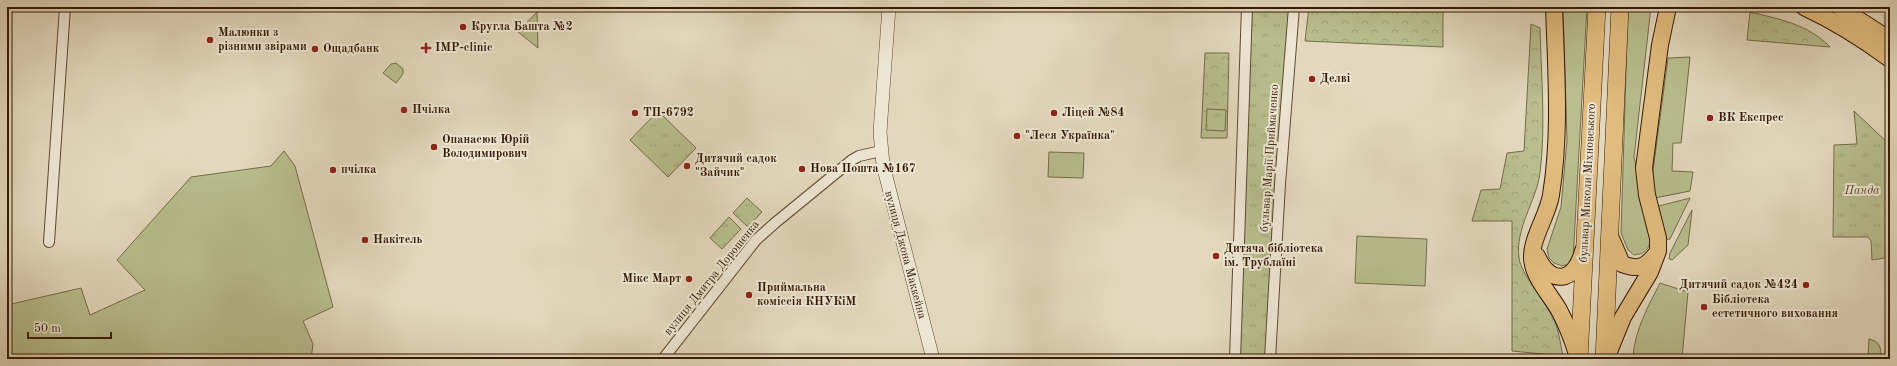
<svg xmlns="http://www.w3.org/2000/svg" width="1897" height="366" viewBox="0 0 1897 366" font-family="'Old Standard TT',serif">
<defs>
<pattern id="forest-crowns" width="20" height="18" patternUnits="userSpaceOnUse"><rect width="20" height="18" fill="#b8be8e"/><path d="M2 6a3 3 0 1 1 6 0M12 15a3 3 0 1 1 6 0" fill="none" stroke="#9fa379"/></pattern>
<pattern id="park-tufts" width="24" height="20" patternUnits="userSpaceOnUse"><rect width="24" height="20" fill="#b8be8e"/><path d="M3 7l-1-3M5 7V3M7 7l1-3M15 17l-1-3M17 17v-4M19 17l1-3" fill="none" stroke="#9fa379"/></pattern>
</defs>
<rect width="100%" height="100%" fill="#e3d8bd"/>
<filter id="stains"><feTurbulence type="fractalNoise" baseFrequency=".005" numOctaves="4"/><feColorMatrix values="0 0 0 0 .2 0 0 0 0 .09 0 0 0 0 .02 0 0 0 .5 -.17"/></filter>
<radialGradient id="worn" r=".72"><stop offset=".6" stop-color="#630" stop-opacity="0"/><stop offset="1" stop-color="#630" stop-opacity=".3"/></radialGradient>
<g fill="#b8be8e" stroke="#766c49">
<path d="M1563,7H1587L1573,260L1569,264L1562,266L1554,263L1549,258L1547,249L1561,207L1567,140Z"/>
<path d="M1628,7H1651L1634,157L1651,232C1651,245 1648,254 1634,255L1628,250L1621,233Z"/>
<path d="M1690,57L1681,143H1673L1672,171L1693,172L1690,191L1655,198L1652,178L1668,58Z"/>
<path d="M396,63L403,69V74L396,83L383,73L391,64Z"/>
<path d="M284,151L295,166L333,307L303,321L313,344L311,359H7V305L81,288L90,315L145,290L117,260L191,177L271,166Z"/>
<path d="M1049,152L1084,153L1083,178L1048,177Z"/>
<path d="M1690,198L1670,239L1663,240L1655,207Z"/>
<path d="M1692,210L1688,245L1672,260L1669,259L1670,253Z"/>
<path d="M1357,236L1427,239L1425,286L1355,283Z"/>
<path d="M1660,283L1688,292L1682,359L1633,357C1635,329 1648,307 1660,283Z"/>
<path d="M1869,339C1881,342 1881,348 1881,359H1868Z"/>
</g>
<g fill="url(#forest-crowns)" stroke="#766c49">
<path d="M1309,7H1373L1443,10V47L1305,41Z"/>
<path d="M1750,12C1779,19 1808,24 1830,47L1747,40Z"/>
<path d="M1531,24L1540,28C1541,75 1546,126 1540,173C1536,202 1515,228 1519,258C1521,274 1544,300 1552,316C1559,328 1560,343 1563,356L1512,351V221H1472L1481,190L1500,189L1507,153L1524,151Z"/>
<path d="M1205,53H1229L1227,138H1201Z"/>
</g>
<g fill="url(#park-tufts)" stroke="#766c49">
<path d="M1247,7H1294L1270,359H1235Z"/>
<path d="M537,12L538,48L518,32Z"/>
<path d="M1207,109L1226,110L1225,131L1206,130Z"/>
<path d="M658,111L696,148L668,177L630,140Z"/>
<path d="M1854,111L1890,145V257L1872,260L1871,241L1868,237H1833L1834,145L1857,144Z"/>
<path d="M747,198L762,212L748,227L733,213Z"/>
<path d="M729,217L741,229L722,249L710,238Z"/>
</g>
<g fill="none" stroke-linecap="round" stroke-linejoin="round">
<defs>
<g id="minor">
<path d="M49,242L65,7"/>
<path d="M663,359L756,240L775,223L852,160L859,156L881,151"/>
<path d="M1235,359L1247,7"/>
<path d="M1270,359L1280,184L1294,7"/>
</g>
<path id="tertiary" d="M889,7L880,132L883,165L933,359"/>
<g id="primary">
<path d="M1554,7C1556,69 1561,133 1551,195C1548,216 1527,244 1533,265C1537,281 1551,296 1559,310C1567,325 1573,341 1578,357"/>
<path d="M1804,7C1834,21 1863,39 1890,59"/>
<path d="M1839,7L1890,40"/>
<path d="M1610,236L1622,264C1638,270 1645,268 1656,254"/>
<path d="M1537,256C1550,286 1575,283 1583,251"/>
<path d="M1606,359L1623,317L1650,272L1658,251V238L1647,195L1644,168L1660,45L1668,7"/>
</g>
<g id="trunk">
<path d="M1579,359L1597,7"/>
<path d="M1604,359L1620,7"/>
</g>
</defs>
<use href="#minor" stroke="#604932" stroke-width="12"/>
<use href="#tertiary" stroke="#604932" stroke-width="14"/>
<use href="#primary" stroke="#341904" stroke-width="18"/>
<use href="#trunk" stroke="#341904" stroke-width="18"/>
<use href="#minor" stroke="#ede6d4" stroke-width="10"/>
<use href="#tertiary" stroke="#ede6d4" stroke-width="13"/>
<use href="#primary" stroke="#e2bc7e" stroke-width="16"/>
<use href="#trunk" stroke="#e2bc7e" stroke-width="17"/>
</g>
<g fill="#8f2418" stroke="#ede6d4" stroke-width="1.5">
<circle cx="463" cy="27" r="4"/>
<circle cx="210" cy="40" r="4"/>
<path d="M424 42h4v4h4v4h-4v4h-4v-4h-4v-4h4z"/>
<circle cx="315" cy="49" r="4"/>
<circle cx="1312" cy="79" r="4"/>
<circle cx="404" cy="110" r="4"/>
<circle cx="635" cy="113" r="4"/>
<circle cx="1054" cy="113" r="4"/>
<circle cx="1710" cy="118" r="4"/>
<circle cx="1017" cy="136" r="4"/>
<circle cx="434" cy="147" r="4"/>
<circle cx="687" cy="166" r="4"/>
<circle cx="802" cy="169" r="4"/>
<circle cx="333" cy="170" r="4"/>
<circle cx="365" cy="240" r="4"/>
<circle cx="1216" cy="256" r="4"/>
<circle cx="689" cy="279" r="4"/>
<circle cx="1806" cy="285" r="4"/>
<circle cx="749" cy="295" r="4"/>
<circle cx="1704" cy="307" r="4"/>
</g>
<g text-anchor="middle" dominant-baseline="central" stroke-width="4" stroke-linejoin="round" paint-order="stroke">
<g font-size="12" font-weight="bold" fill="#341904" stroke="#ede6d4" text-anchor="start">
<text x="471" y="27">Кругла Башта №2</text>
<text x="218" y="33">Малюнки з<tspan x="218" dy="14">різними звірами</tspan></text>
<text x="435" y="48">IMP-clinic</text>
<text x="323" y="49">Ощадбанк</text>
<text x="1320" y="79">Делві</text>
<text x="412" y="110">Пчілка</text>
<text x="643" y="113">ТП-6792</text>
<text x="1062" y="113">Ліцей №84</text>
<text x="1718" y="118">ВК Експрес</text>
<text x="1025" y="136">"Леся Українка"</text>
<text x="442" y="140">Опанасюк Юрій<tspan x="442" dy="14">Володимирович</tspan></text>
<text x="695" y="159">Дитячий садок<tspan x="695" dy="14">"Зайчик"</tspan></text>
<text x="810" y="169">Нова Пошта №167</text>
<text x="341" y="170">пчілка</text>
<text x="373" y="240">Накітель</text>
<text x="1224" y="249">Дитяча бібліотека<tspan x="1224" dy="14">ім. Трублаїні</tspan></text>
<text x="681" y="279" text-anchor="end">Мікс Март</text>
<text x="1798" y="285" text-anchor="end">Дитячий садок №424</text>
<text x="757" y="288">Приймальна<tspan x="757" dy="14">коміссія КНУКіМ</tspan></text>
<text x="1712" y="300">Бібліотека<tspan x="1712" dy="14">естетичного виховання</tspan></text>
</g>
<g font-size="12" fill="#341904" stroke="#ede6d4">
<text transform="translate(1270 158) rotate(-86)">бульвар Марії Приймаченко</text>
<text transform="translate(1588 183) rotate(-87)">бульвар Миколи Міхновського</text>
<text transform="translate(905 255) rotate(75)">вулиця Джона Маккейна</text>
<text transform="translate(712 278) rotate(-51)">вулиця Дмитра Дорошенка</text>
</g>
<g font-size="12" font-style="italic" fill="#5c4b2d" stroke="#ede6d4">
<text x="1862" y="191">Панда</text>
</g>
</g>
<rect width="1897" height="366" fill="none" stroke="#e3d8bd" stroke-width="24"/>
<rect x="8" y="8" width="1881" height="350" fill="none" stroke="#341904" stroke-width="2"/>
<rect x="12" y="12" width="1873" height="342" fill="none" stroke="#341904"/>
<path d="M28 332v6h83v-6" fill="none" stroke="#341904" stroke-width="2"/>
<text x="34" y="332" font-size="12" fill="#341904" stroke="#ede6d4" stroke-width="3" paint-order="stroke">50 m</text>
<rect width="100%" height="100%" filter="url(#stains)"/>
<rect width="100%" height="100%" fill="url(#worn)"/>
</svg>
